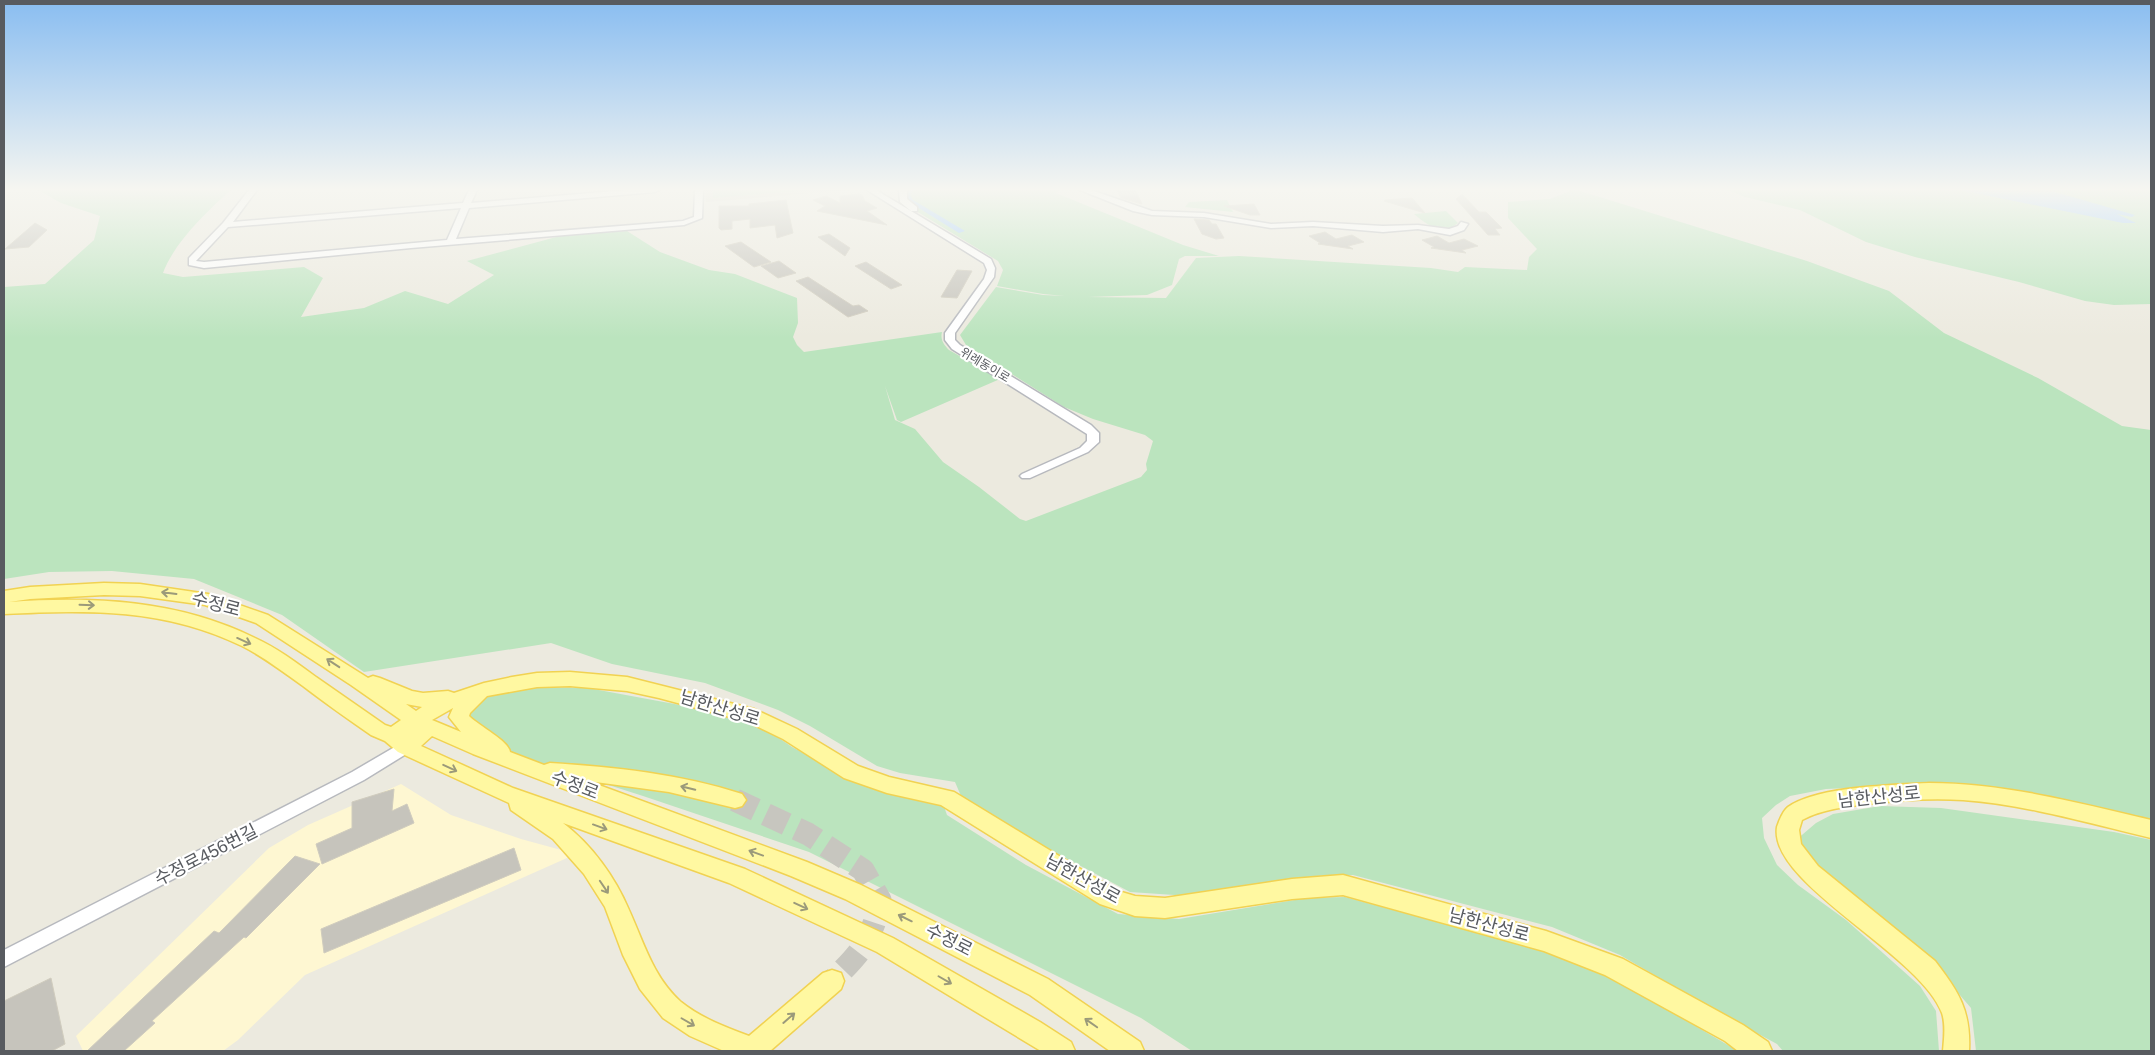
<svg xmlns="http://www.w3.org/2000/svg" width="2155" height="1055" viewBox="0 0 2155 1055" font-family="Arial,'Noto Sans KR',sans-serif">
<rect width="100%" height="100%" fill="#eceadf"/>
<path fill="#fef7d2" d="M401,784L451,815L521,839L576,854L305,975L238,1040L223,1051H83L76,1036L269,848L308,825Z"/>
<path fill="#dcd9cd" d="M705,190H849L706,202Z"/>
<g fill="#bbe4be">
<path d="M38,190H231C207,211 174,243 163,273L183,277L304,267L323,278L301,317L364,308L405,291L448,304L494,275L467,261L560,236L627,231L660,252L709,270L735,274L797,298L798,323L793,337L797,345L804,352L942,332C940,340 944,345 949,350L1000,379L901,422L897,420L885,386L895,420L915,429L943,462L979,487L1020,519L1026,521L1141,477L1147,470L1146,464L1153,441L1145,435L1093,419L1064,407L966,345L960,335L996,287L1043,295L1065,296L1043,294L997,286L1003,270L998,261L903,203L900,199V190H1059L1056,193L1183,245L1219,256H1185L1179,259L1172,285L1147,295L1088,297L1166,298L1196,258L1239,256L1431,268L1458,272L1465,267L1527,270L1529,257L1537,249L1508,218V202L1550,199L1572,190H1577L1807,261L1889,291L1944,333L2038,378L2122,426L2151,430V821L1940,784L1826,789L1790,796L1776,805L1762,818L1764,838L1777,865L1798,885L1846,920L1920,986L1936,1011L1939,1051H1783L1777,1044L1716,1011L1620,955L1552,927L1353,875L1315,876L1189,896L1130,892L1039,844L961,796L955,782L900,773L877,766L810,726L778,710L705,683L612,664L551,643L364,672L282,615L194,579L112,571L49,572L4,579V287L45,284L94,240L100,216L61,203Z"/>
<path d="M713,190H810L713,198Z"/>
<path d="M1728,190H2151V304L2114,305L2085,301L2019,282L1915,257L1866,242L1800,210L1745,197Z"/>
<path d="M1227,200L1233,212L1185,207L1189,202Z"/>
<path d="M1446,211L1458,223C1442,236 1427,225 1414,214Z"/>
<path d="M537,687L588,688L707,710L763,727L792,747L862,784L885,791L942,801L947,815L1026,865L1118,914L1179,919L1307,898L1345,897L1547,951L1617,980L1738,1051H1192L1141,1018L809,852L643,796L521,757L464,729L462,710L494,693Z"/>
<path d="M1880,806L1941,808L2114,832L2151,840V1051H1976L1971,1008L1941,973L1813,867L1796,840L1816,823L1833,814Z"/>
</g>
<g fill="#9ccbff">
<path d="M906,190H913L910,195L913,200L965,231L959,233L909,202L905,195Z"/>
<path d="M1960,190H2048L2135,215L2132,217L2117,214L2136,223H2123Z"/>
</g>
<g fill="#c6c4bc" stroke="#d0ccbe">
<path d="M1117,190L1136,191L1142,204L1121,198Z"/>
<path d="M859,194L862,195L865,201L877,208L867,211L887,225L817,211L825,206L813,200L826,196L840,203V196Z"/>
<path d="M1462,194L1479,212H1486L1502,228L1495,229L1500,235H1488L1456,199Z"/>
<path d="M1412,198L1425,213L1384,201L1385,200Z"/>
<path d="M786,200L793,233L777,238L775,225L750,228V219L732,221V229L721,230L719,228V206H749V204Z"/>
<path d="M1254,204L1260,215H1250L1224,206Z"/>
<path d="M1194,219L1209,220L1212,224H1216L1224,238L1216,239L1202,234Z"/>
<path d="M35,223L47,230L29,247L5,249Z"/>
<path d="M1325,232L1336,239L1352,235L1364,242L1348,246L1353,249L1318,244L1320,243L1309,236Z"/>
<path d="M829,234L850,248L845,256L818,237Z"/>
<path d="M1437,236L1449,243L1464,239L1478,246L1462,250L1466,253L1431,248L1434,247L1422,240Z"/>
<path d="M741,242L771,262L754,267L725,246Z"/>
<path d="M779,261L796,273L778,278L761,266Z"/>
<path d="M866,262L902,285L891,289L855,266Z"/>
<path d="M957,270L972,271L957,298L941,297Z"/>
<path d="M808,277L853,306L859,305L868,311L848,317L796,281Z"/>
<path d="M394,789L392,811L407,804L414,823L322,864L316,844L352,828V802Z"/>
<path d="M514,848L521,870L324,953L321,929Z"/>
<path d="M295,856L320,864L246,938L244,937L152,1021L155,1023L124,1051H87L214,931L219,933Z"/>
<path d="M51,978L65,1044L52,1051H4V1001Z"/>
</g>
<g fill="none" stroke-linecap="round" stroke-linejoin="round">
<path stroke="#c7c6bf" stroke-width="23" stroke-dasharray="23 11" stroke-linecap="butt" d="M735,800L808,834L863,870L880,900C872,941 861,952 832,981"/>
<defs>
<g id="minor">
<path d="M249,190H257L233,222L463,203L469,190H477L471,203L627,190H659L655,192L469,208L456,239L683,221L694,217L695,190H703L702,218L684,225L411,248L204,268L189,265V258L223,223ZM461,208L447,240L204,262L196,261L228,227Z"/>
<path d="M867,190H876L991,259L995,268L994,277L955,333V340L960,345L1091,425L1099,433V442L1088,452L1030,478H1022L1020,476L1022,474L1080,448L1087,441V434L952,349L945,340V333L984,279L987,270L984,263Z"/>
<path d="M899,190H907V199L917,207V211H911L900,202Z"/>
<path d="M1080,190H1091L1152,211L1204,213L1271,224L1313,222L1383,226L1418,225L1449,229L1458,226L1461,222L1468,224L1464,230L1450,235L1418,229L1383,232L1313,226L1271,228L1204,217L1152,215L1133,211Z"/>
<path d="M405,741L411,743L413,747L411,751L364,780L4,967V950L352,772Z"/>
</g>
<g id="major">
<path d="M104,583L140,584L208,594L268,615L368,678L373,676L380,678L412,691L423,693L448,691L454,693L484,683L512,677L537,673L570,672L627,677L754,709L797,729L858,766L889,777L954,792L1115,890L1135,896L1165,898L1292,879L1343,875L1546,931L1623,959L1743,1025L1768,1042L1772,1051H1738L1725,1041L1605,975L1544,951L1343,895L1292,899L1165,918L1135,916L1100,904L941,805L887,793L844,778L783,739L748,722L659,698L627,691L570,686L537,687L487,696L470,713L469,716C479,726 509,741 510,752L544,765L550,763C615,767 680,774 742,794L746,800L742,806L735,808L669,792L588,781L807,862L861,885L1048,979L1140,1042L1144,1051H1110L1030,995L845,899L791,876L473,754L432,736L421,746L513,788L745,869L893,938L1040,1022L1071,1042L1075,1051H1041L877,952L729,883L563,823C592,845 615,877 629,910C644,943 653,977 681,1002C701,1018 725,1027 749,1036L823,973L832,970L841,973L844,981L841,989L770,1051H724L690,1036L663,1018L640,989L623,955L605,907L584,874L553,839L511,810L509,803L398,752L385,741L371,735C348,719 325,703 303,686C283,672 264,657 242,646C164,608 89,610 4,614V591L30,587ZM104,595L140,596L205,605L256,623L351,685L401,720L391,727L385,725C362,709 339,693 316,677C297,663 277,648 255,638C178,600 94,596 9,602L30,599ZM406,704L422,707L416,711ZM453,708L449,717L461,732L432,720Z"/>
<path d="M1929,783C2004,783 2079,803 2151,820V838C2092,824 2023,804 1963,800C1932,798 1899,800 1868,804C1845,807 1822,809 1802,820L1799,830L1801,844L1818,866L1935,961C1959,992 1971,1011 1969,1051H1943C1944,1039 1946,1025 1942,1013C1920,954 1768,883 1777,827C1779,821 1783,811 1788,807C1818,786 1893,785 1929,783Z"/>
</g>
</defs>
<use href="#minor" stroke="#b7b9be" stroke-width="3"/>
<use href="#major" stroke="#f1d252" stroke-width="3"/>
<use href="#minor" fill="#fff" fill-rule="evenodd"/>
<use href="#major" fill="#fff8a1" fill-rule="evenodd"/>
</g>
<defs><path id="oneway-shaft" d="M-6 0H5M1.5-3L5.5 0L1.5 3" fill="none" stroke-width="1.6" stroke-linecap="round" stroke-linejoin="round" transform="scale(1.25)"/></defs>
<g stroke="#9b9a7a">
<use href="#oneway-shaft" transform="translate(169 593) rotate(-173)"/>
<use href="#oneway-shaft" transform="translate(87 605) rotate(2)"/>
<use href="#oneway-shaft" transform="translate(244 641) rotate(24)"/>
<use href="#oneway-shaft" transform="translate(333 663) rotate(-147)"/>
<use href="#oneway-shaft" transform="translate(450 768) rotate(25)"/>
<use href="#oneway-shaft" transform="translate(688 788) rotate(-166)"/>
<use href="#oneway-shaft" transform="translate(600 827) rotate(20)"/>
<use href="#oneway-shaft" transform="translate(756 853) rotate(-160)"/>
<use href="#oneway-shaft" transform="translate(604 887) rotate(56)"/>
<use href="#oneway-shaft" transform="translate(801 906) rotate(25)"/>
<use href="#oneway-shaft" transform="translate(905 918) rotate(-154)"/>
<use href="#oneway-shaft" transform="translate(945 980) rotate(30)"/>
<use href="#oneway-shaft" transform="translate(789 1018) rotate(-41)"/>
<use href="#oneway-shaft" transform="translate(688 1022) rotate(30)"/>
<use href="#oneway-shaft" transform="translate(1091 1023) rotate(-145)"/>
</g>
<linearGradient id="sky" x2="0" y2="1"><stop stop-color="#89bdf1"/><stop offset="0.56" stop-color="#f6f6f1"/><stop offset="1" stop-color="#f6f6f1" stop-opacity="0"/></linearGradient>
<rect width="2155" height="338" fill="url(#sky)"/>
<g text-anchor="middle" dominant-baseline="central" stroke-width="4.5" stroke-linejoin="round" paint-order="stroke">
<g font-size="12" fill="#585b60" stroke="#fff">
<text transform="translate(985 365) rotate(31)">위례동이로</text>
</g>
<g font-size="18" fill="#585b60" stroke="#fff">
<text transform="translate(216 604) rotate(15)">수정로</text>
<text transform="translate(720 708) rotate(17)">남한산성로</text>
<text transform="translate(575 785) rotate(21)">수정로</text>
<text transform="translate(1879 797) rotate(-6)">남한산성로</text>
<text transform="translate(206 855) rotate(-27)">수정로456번길</text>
<text transform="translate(1083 879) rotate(29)">남한산성로</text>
<text transform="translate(1489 925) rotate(15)">남한산성로</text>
<text transform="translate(949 940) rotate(27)">수정로</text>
</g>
</g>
<rect width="2155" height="1055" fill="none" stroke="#585b60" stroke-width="10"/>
</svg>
